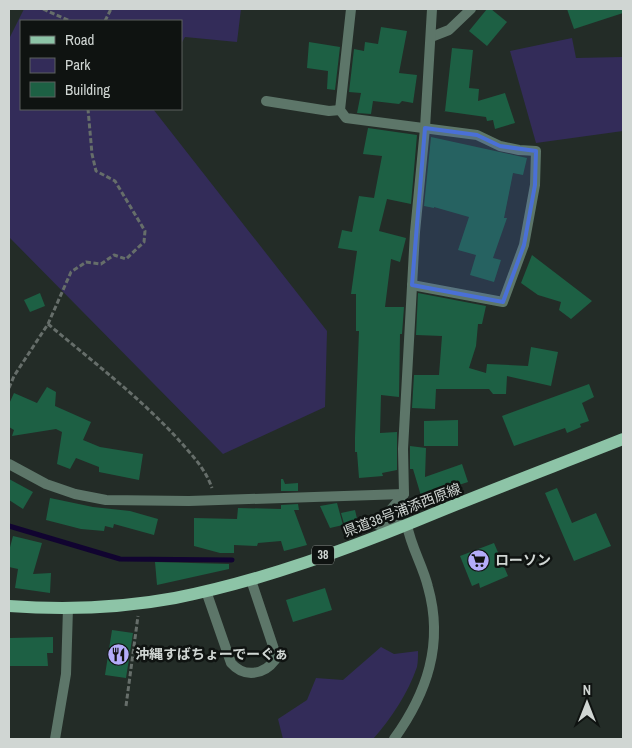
<svg xmlns="http://www.w3.org/2000/svg" width="632" height="748" viewBox="0 0 632 748" font-family="'Archivo Narrow','Noto Sans JP',sans-serif">
<rect width="100%" height="100%" fill="#232c27"/>
<g fill="#332c59">
<path d="M24,9H241L237,42L185,37L181,44V21H21V109H153L327,331L325,407L223,454L9,237V39Z"/>
<path d="M572,38L576,58L623,57V131L536,143L510,51Z"/>
<path d="M381,647L394,654L418,651C418,656 418,662 417,667C408,693 391,719 373,739H283L278,719L307,700L316,678L343,680Z"/>
</g>
<g fill="none" stroke-linecap="round" stroke-linejoin="round">
<path stroke="#110430" stroke-width="5" d="M9,526L120,559L232,560"/>
</g>
<g fill="#1d6044">
<path d="M487,9H491L507,22L487,46L469,31Z"/>
<path d="M567,9H623V13L574,29Z"/>
<path d="M381,27L407,31L399,73L417,75L413,103L402,101L399,104L373,101L371,114L357,113L361,93L349,92L354,49L364,51L365,42L378,44Z"/>
<path d="M309,42L340,47L335,90L327,89L328,71L307,68Z"/>
<path d="M452,48L473,50L469,88L479,89L478,101L505,93L515,123L495,129L493,120L487,121L486,117L443,111H445Z"/>
<path d="M368,128L417,135L411,204L387,199L379,231L406,238L400,262L391,259L385,307H404L402,334H400L399,397L381,395L380,433L397,432V470L382,473L383,476L359,478L357,452H355V437L359,331H356V294H351L357,251L338,248L342,230L352,232L359,196L374,198L382,156L363,154Z"/>
<path d="M431,137L527,158L523,175L513,173L504,218H507L493,258L501,260L494,282L470,275L476,255L458,250L469,217L434,207V208L424,206Z"/>
<path d="M532,255L592,301L571,319L559,310L561,302L538,295L521,283Z"/>
<path d="M40,293L45,306L30,312L24,300Z"/>
<path d="M418,293L486,306L482,324H478L476,346L469,368L486,373L487,364L528,366L531,347L558,352L551,386L507,376L506,394H493L489,389H436L435,409L412,408L414,375H439L442,336L416,335Z"/>
<path d="M589,384L594,397L582,403L589,421L580,424L581,427L567,433L565,428L514,446L502,416Z"/>
<path d="M47,387L56,392L55,406L91,422L83,440L100,447L143,454L139,480L99,472V467L76,458L70,469L57,464L62,432L56,429L12,436L14,430L9,427V404L14,393L37,403Z"/>
<path d="M458,420V446H424V421Z"/>
<path d="M410,446L426,448L425,477L462,464L468,482L425,496L424,499H422L413,469H410Z"/>
<path d="M9,479L33,492L23,509L9,500Z"/>
<path d="M281,479H283L285,484L298,483V491H281Z"/>
<path d="M557,488L572,523L596,513L611,546L574,561L545,493Z"/>
<path d="M50,498L93,507L130,511L158,519L154,535L114,524L113,528L105,526L104,531L81,529L46,520Z"/>
<path d="M337,503L343,525L330,528L320,506Z"/>
<path d="M298,504L299,510H294L307,545L284,551L281,541L258,543L257,546L234,545V553H220L194,546V518L237,519L238,508L281,509V505Z"/>
<path d="M355,510L358,523L345,527L341,513Z"/>
<path d="M13,536L42,543L33,574L51,573L50,593L15,588L18,569L9,567V551Z"/>
<path d="M494,543L508,576L480,588L479,583L472,586L460,556Z"/>
<path d="M155,562L229,564V569L157,585Z"/>
<path d="M325,588L332,610L293,622L286,600Z"/>
<path d="M112,630L133,633L126,678L105,675Z"/>
<path d="M53,637V653H47L48,666H9V638Z"/>
</g>
<g fill="none" stroke-linecap="round" stroke-linejoin="round">
<g stroke="#666e6a" stroke-width="3" stroke-dasharray="5 2.5" stroke-linecap="butt">
<path d="M43,9L70,21"/>
<path d="M105,21L111,9"/>
<path d="M48,324C92,361 138,396 177,438C191,454 205,468 212,488"/>
<path d="M9,388L14,376L48,324L71,272L86,262L101,264L114,255L126,259L144,242L145,231L115,181L96,171L92,154L88,109"/>
<path d="M126,706L138,616"/>
</g>
<path stroke="#5d7669" stroke-width="10" d="M266,101L329,111L340,110"/>
<g stroke="#5d7669" stroke-width="10">
<path d="M351,9L340,110L346,118L477,135L500,146L519,150L536,151L535,185L524,245L503,302L412,285"/>
<path d="M431,37L449,30L471,9"/>
<path d="M9,464L46,484L75,494L106,500L189,501L404,494"/>
<path d="M400,525H378L404,494L403,449L415,232L425,128L432,9"/>
<path d="M206,591L231,663C244,678 264,675 275,660V652L251,580"/>
<path d="M55,739L66,674L68,608"/>
</g>
<path stroke="#5d7669" stroke-width="10" d="M394,739C427,693 444,644 428,587C423,566 411,547 407,525"/>
<path stroke="#8dc4a7" stroke-width="12" d="M9,606C63,610 121,608 175,598C262,581 351,548 433,514C496,488 560,464 623,439"/>
</g>
<path fill="#4a70d7" fill-opacity="0.2" stroke="#4a70d7" stroke-width="4" stroke-linejoin="round" d="M425,128L477,135L500,146L536,151L535,185L524,245L503,302L412,285Z"/>
<defs>
<symbol id="supermarket-disc" viewBox="-11 -11 22 22"><circle r="9.5" fill="#b4acf9" stroke="#0f1311"/><path d="M-6-5.5h2.5l.6 2H6L4.5 2H-2.5L-4.4-4H-6ZM-1.5 3.2a1.3 1.3 0 1 0 .1 0ZM3 3.2a1.3 1.3 0 1 0 .1 0Z" fill="#111"/></symbol>
<symbol id="restaurant-disc" viewBox="-11 -11 22 22"><circle r="9.5" fill="#b4acf9" stroke="#0f1311"/><path d="M-5-6h1v4h1v-4h1v4h1v-4h1v5L-1.5 .5V6h-2V.5L-5-1ZM5-6V6H3V1.5H1.5Q1.5-4 5-6Z" fill="#111"/></symbol>
</defs>
<g fill-rule="evenodd">
<use href="#supermarket-disc" x="466" y="548" width="25" height="25"/>
<use href="#restaurant-disc" x="106" y="642" width="25" height="25"/>
</g>
<g text-anchor="middle" dominant-baseline="central" stroke-width="5" stroke-linejoin="round" paint-order="stroke">
<rect fill="#0f1311" stroke="#969c99" stroke-width="1" x="312" y="545.5" width="22" height="19" rx="4"/>
<g font-size="12" font-weight="bold" fill="#d0d6d3">
<text x="323" y="555">38</text>
</g>
<g font-size="14" fill="#d0d6d3" stroke="#0f1311">
<text transform="translate(402 510) rotate(-21)">県道38号浦添西原線</text>
</g>
<g font-size="14" font-weight="bold" fill="#d0d6d3" stroke="#0f1311" text-anchor="start">
<text x="495" y="560">ローソン</text>
<text x="135" y="654">沖縄すばちょーでーぐぁ</text>
</g>
</g>
<rect width="632" height="748" fill="none" stroke="#d0d6d3" stroke-width="20"/>
<rect x="20" y="20" width="162" height="90" fill="#0f1311" stroke="#5c615f"/>
<rect x="30" y="36" width="25" height="8" fill="#8dc4a7" stroke="#5c615f"/>
<text x="65" y="45" font-size="15" fill="#d0d6d3">Road</text>
<rect x="30" y="58" width="25" height="15" fill="#332c59" stroke="#5c615f"/>
<text x="65" y="70" font-size="15" fill="#d0d6d3">Park</text>
<rect x="30" y="82" width="25" height="15" fill="#1d6044" stroke="#5c615f"/>
<text x="65" y="95" font-size="15" fill="#d0d6d3">Building</text>
<g transform="translate(587 703)" stroke="#0f1311" stroke-width="4" paint-order="stroke">
<path d="M0-4L9 19L0 12L-9 19Z" fill="#d0d6d3"/>
<text y="-8" font-size="14" font-weight="bold" text-anchor="middle" fill="#d0d6d3">N</text>
</g>
</svg>
